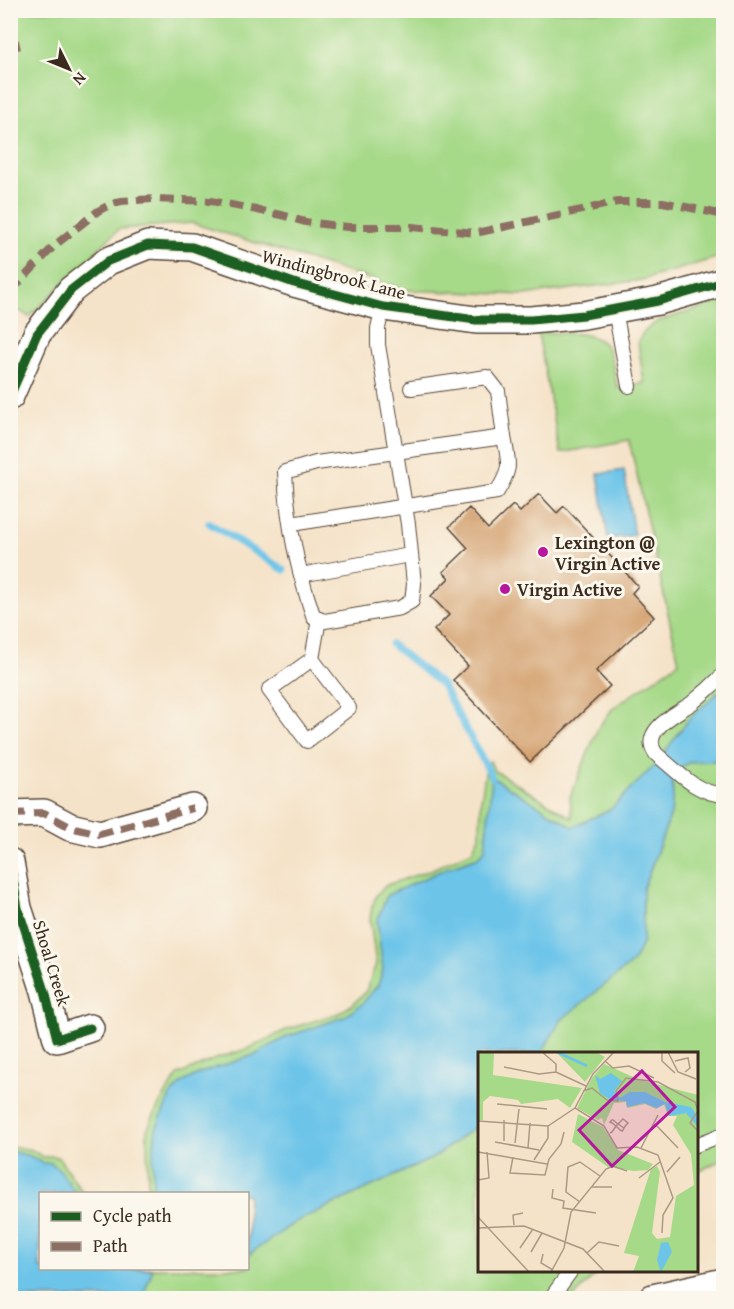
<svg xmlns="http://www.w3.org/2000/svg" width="734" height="1309" viewBox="0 0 734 1309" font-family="'Gentium Book Plus',serif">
<rect width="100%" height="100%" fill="#fbf7ec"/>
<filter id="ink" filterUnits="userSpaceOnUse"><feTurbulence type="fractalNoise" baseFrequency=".0167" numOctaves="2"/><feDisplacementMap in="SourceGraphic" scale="12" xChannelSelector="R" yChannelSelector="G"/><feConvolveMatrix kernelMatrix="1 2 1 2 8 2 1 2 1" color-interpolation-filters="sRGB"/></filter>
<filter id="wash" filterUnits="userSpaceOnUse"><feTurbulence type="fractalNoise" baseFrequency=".008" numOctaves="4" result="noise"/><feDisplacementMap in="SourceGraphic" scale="24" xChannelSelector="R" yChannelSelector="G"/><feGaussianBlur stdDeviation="1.35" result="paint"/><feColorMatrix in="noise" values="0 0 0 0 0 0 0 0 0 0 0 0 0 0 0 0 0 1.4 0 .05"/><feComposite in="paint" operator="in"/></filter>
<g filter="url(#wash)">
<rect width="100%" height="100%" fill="#f5e3c9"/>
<g fill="#a6d988" stroke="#708253" stroke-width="1.5">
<path d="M11,11H723V256L642,280L524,295L405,290L192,223L119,229L29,317L20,311L11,315Z"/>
<path d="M723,301V1159L697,1172L696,1054H479V1272H598L573,1298H11L10,1146L32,1150L43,1157L53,1156L59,1158L83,1193L40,1194V1268H248V1194L148,1193L147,1130L160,1103L178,1075L215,1059L250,1048L286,1030L339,1013L352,1005L366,991L376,964L370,919L372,907L377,894L387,885L428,871L472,851L480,835L481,800L486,768L490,761L494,770L572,818L570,797L598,728L613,708L679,662L629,440L560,453L538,333C559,334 599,328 609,351C614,363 614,377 618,388L644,383L638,342L643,333L656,322Z"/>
</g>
<g fill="#6cc4e9" stroke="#547784" stroke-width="1.5">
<path d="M624,470L634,535L608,539L598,474Z"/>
<path d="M723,688V760L690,762L681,767L672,781L673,793L671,814L643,889V942L633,962L561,1020L541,1054H479V1124L433,1158L297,1221L248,1255V1194H153V1154L156,1129L170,1096L183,1082L200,1073L257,1054L286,1037L344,1017L362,1004L378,985L383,970L377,921L387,895L447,868L478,857L485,849L492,777L573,827L611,809L656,764L688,720Z"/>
<path d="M10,1151L30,1156L42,1163H51L59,1169L76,1193L40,1194V1268L153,1269L142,1298H11Z"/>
</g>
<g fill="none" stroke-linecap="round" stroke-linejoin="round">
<g stroke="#6cc4e9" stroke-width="7">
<path d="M209,523L284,570"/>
<path d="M391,644L442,685L492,777"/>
</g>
</g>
<g id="blocks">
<path fill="#d09a65" d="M539,494L557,513L564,506L638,586L632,593L654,617L596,671L610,686L530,762L453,680L468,666L434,630L449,615L431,596L449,578L443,572L468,548L449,527L469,508L488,529L513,505L520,512Z"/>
</g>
</g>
<g filter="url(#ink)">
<use href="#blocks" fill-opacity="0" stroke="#574638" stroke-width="1.5"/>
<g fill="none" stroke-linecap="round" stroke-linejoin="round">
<defs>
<g id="lane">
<path d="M615,310L629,386"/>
<path d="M411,388L487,377L498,391L504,437"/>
<path d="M291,524L497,492C512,467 509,465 504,437L316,463L285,472C287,521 298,572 314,618L325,621L400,608L412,601L414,584L408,524L378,345V328L383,307"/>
<path d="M301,575L410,555"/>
<path d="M312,659L349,708L307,741L269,690L312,659L319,619"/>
<path d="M724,674C714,684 703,694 692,703C676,714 639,731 656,754C677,771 695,793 724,795"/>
<path d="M696,1145L724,1134"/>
<path d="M551,1298L570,1272"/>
</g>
<g id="street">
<path d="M10,396L37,334L71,290L108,261L148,245L192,247L294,283L383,307L476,320H531L584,315L658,301L724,282"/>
<path d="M10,814L44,813L70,827L100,834L193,808"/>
<path d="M10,862L18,908L45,991L57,1039L90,1028"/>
<path d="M653,1298L724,1282"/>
</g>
</defs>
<use href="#lane" stroke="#574638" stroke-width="16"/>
<use href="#street" stroke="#574638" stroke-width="30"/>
<use href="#lane" stroke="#fff" stroke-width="14"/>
<use href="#street" stroke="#fff" stroke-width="27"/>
<g stroke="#8d6e63" stroke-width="8" stroke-dasharray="15 8" stroke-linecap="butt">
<path d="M10,18L17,50"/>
<path d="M10,292L55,245L98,211L109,205L121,201L154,199L211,201L282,215L305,222L348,227H412L476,233L618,202H663L724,215"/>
<path d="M10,814L44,813L70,827L100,834L193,808"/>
</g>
<defs>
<g id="cycleway">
<path d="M10,396L37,334L71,290L108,261L148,245L192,247L294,283L383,307L476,320H531L584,315L658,301L724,282"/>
<path d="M10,862L18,908L45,991L57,1039L90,1028"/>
</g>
</defs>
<use href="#cycleway" stroke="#fbf7ec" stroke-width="13"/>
<use href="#cycleway" stroke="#1b5e20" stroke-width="9"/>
</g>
</g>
<g fill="#b5179e" stroke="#fbf7ec" stroke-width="2">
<circle cx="543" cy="552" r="6"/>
<circle cx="505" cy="589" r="6"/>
</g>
<g text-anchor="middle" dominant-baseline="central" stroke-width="6" stroke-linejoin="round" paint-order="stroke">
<g font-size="18" fill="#3b2a1e" stroke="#fbf7ec">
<text transform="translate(334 274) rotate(15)">Windingbrook Lane</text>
<text transform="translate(52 963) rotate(73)">Shoal Creek</text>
</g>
<g font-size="18" font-weight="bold" fill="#3b2a1e" stroke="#fbf7ec" text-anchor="start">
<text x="555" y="542">Lexington @<tspan x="555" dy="21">Virgin Active</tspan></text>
<text x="517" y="589">Virgin Active</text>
</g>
</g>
<g transform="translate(478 1052)">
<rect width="220" height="220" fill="#f5e3c9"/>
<path d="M0,0L16,1L15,23L104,36L92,56L80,47L43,52L40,48L12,44L5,50V68H0ZM78,0H118L127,5L107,30ZM126,12L162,28L220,43V220H155L161,204L146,201L173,117L179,114L182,120L174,181L179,187L192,185L198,144L216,133L213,102L195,73L199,64H190L186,52L178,57L167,52L149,56L148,50L136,51L126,73L124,66L120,68L99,56L114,26ZM100,62L125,75L140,98L175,112L170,118L156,119L130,115L94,90Z" fill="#a6d988"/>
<path d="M133,21L144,29L136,39L142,46L152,40H167L187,50L213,55L220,65V75L208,61L191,64L187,52L179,56L166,51L149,55L148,49L133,48L122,41L117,23L122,27ZM190,190L194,200L183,220L179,208L183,191Z" fill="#6cc4e9"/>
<path fill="none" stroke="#6cc4e9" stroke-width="3" d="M79,0L109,14"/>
<path fill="none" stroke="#ab9985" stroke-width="1.5" d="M64,0L78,12V20M136,0L115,22L97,56L126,74L139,96L159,95L180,103L195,146L185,163L184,181M184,0V9L197,21M190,0L200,20L218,27M127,9L135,16L151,14L176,26M197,9L210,6L212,16L207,20M26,15L61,22L78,20L108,34M105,39L114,36L129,48L140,49L138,39L148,26L180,30L217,50L220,59L212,71L221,80M19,52L69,57M0,69L70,74L97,56M177,72L200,96M132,81L134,80L138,74L145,67L150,71L148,73L146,76L145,78L144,79L142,78L138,74L134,71L132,70L134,68H135L140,72L146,76M26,89V68M17,90L61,98M37,91L41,57M50,96L52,71M163,96L180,63M0,100L69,112M35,105L32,121L67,123L71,107L83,92L86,80M56,108L70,86V74M189,120L202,105M161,126L182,110M0,128L11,126L9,100M114,135H134M75,137L74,146L86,149L85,156L118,161M102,150L88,140L90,115L102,110L122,124M0,165L51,220M36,173L35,163L45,161M0,176L46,174L105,197L127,220M42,196L55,177M53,200L64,181M109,201L121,190L141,194M65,202L63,211L75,218M73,220L86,196L93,160L128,117L135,114L149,119"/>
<path fill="#b5179e" fill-opacity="0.15" stroke="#b5179e" stroke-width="3" d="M164,19L197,55L134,114L101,78Z"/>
<rect width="220" height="220" fill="none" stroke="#3b2a1e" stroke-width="3"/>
</g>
<rect width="734" height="1309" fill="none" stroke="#fbf7ec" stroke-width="36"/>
<rect x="39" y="1192" width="210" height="78" fill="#fbf7ec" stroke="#aea59a" stroke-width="1.5"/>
<rect x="51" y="1212" width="30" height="9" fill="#1b5e20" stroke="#aea59a" stroke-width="1.5"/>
<text x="93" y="1222" font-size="18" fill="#3b2a1e">Cycle path</text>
<rect x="51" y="1242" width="30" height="9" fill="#8d6e63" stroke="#aea59a" stroke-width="1.5"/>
<text x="93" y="1252" font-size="18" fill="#3b2a1e">Path</text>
<g transform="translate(69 69) rotate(133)" stroke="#fbf7ec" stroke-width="4.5" paint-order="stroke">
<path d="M0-4.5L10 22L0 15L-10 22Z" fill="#3b2a1e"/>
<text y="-9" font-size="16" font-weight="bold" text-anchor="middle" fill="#3b2a1e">N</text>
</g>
</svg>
